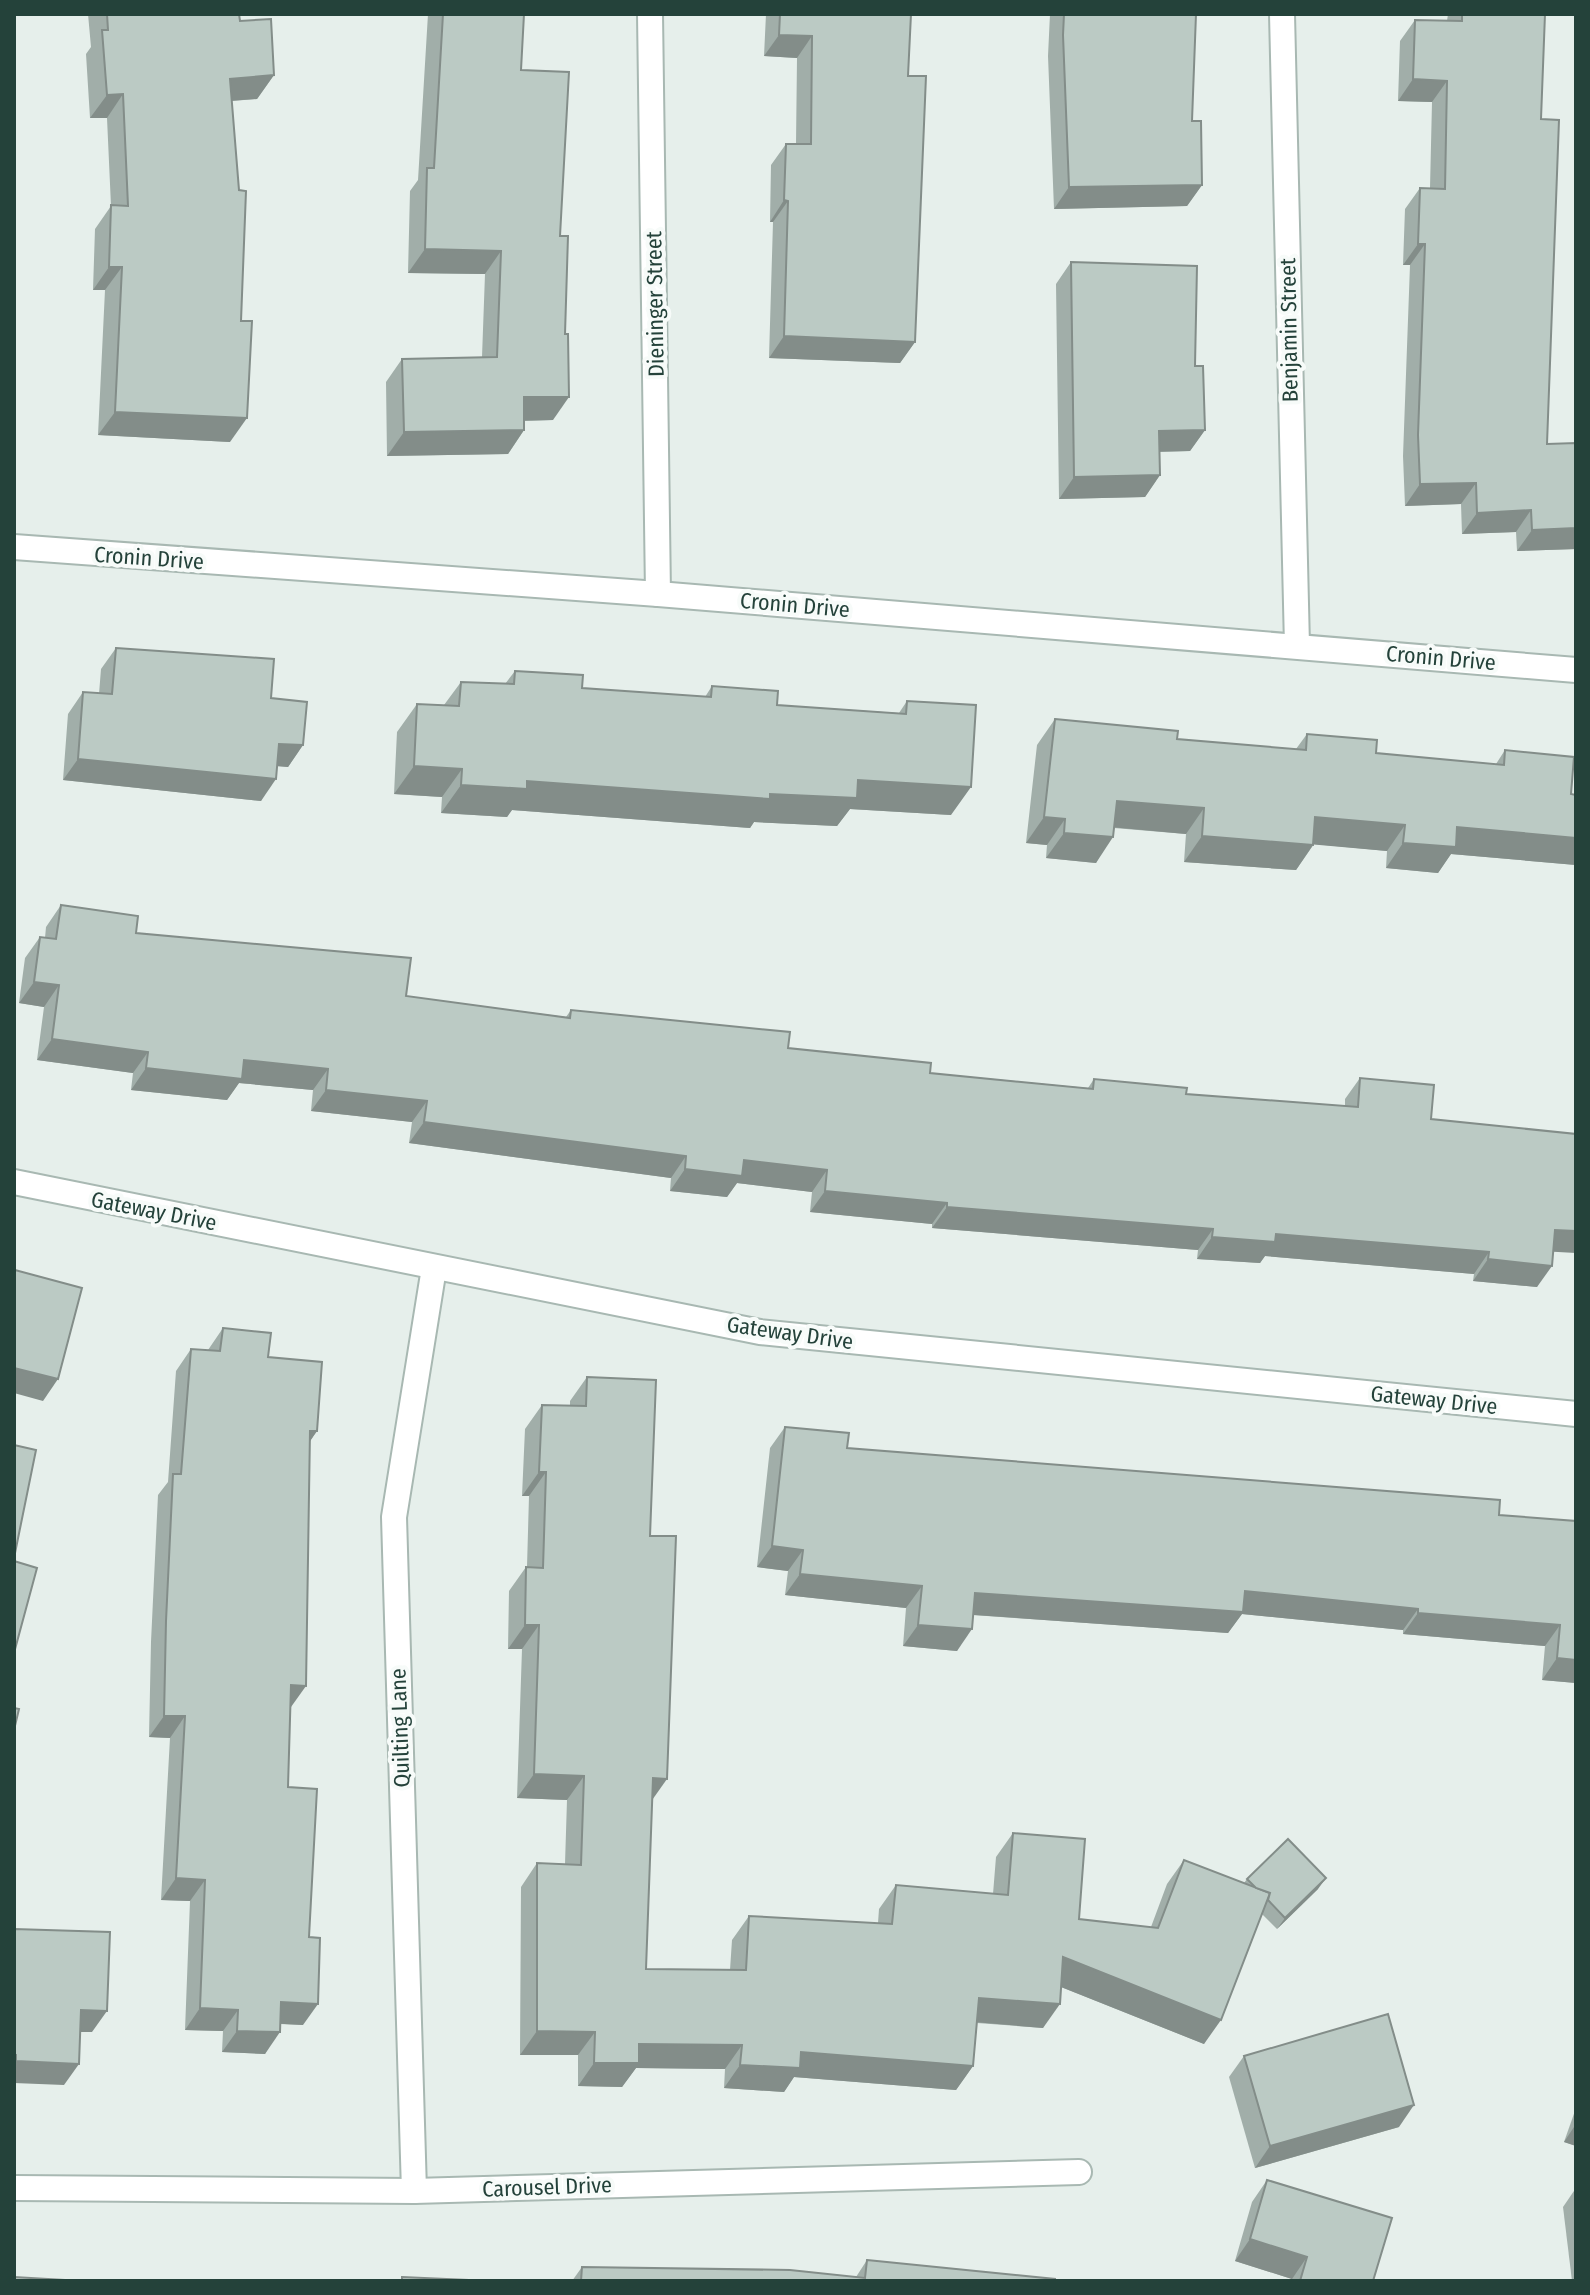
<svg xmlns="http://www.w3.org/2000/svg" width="1590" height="2295" viewBox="0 0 1590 2295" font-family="'Fira Sans Condensed',sans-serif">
<rect width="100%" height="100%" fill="#e6efeb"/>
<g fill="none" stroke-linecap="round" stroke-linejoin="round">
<defs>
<g id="minor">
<path d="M650,14L658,594"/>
<path d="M1282,14L1297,646"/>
<path d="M14,547L658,594L1576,670"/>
<path d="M14,1182L760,1332L1576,1414"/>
<path d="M14,2188L414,2191L1079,2172"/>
<path d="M414,2191L394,1517L434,1268"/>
</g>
</defs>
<use href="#minor" stroke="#a8b8b2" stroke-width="28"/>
<use href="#minor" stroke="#fff" stroke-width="24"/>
</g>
<g fill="#a1aea9">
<path d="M88,14H239L240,21L274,75L257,99L232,101L230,442L98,435L105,290H93L95,229L111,206L107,118H90L86,54L91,47Z"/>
<path d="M428,14H524L521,70L560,236L553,420L524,421V430L508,454L387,456L386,382L402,359L482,357L485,274L408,273L410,191L418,180Z"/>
<path d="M766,14H911L908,76L915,342L900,363L769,358L773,222H770L771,165L786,144H796L797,58L764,56Z"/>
<path d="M1050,14H1196L1192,121L1202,185L1187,206L1054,209L1048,56Z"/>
<path d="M1448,14H1545L1541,119L1547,444L1576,443V549L1517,551L1516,532L1462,534L1461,504L1405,506L1403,456L1410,265H1403L1405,209L1420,188H1430L1432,102L1398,101L1400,41L1415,20L1447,21Z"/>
<path d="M1071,262L1195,366L1205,430L1190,451L1159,452L1160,475L1145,497L1059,499L1056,284Z"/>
<path d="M116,648L271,698L303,745L288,767L277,766L261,801L63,780L68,714L83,692L99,694L101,669Z"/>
<path d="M515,671L582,688L705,697L712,686L777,705L899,713L907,701L951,815L850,809L837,826L754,822L750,828L512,810L507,817L441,813L442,797L394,794L397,732L417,704L444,705L461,682L505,684Z"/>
<path d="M1055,719L1177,739L1296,749L1307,734L1376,753L1496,764L1505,750L1571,794L1576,795V865L1451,854L1438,873L1386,868L1387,851L1314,844L1296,870L1184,862L1186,834L1114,828L1096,863L1046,858L1047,845L1026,843L1037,745Z"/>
<path d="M61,905L136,933L406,996L566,1017L571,1010L930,1073L1088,1088L1094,1079L1186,1094L1345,1106V1099L1360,1078L1431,1119L1553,1252L1537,1287L1473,1281L1474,1274L1265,1256L1260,1263L1197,1259L1198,1250L932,1228V1224L810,1212L812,1192L737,1183L727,1197L670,1191L671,1178L409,1143L412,1122L311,1111L313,1090L239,1083L227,1100L131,1090L133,1073L37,1060L44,1007L19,1003L25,958L40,937L45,938L46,927Z"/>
<path d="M223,1328L268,1357L317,1431L309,1442L290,1707L288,1787L303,2025L280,2024L265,2054L222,2052L223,2031L185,2030L190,1901L161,1900L170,1738L149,1737L151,1642L158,1495L168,1482L176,1371L191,1349L208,1350Z"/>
<path d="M587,1377L650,1536L652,1800L646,1969L730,1970L732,1940L749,1916L878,1923L879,1909L896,1885L993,1894L996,1857L1013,1833L1079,1919L1151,1927L1167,1884L1184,1860L1244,1883L1247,1879L1318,1889L1277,1929L1262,1914L1204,2044L1061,1987L1043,2028L977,2023L973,2066L956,2090L794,2077L784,2092L724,2088L725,2069L636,2068L622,2087L578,2086V2055H520L521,1887L537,1863L565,1864L567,1800L517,1798L522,1649H508L509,1591L526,1567H527L529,1496H522L525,1429L542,1405L570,1406V1401Z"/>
<path d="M785,1427L847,1448L1499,1515L1576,1521V1683L1542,1680L1545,1646L1403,1634V1630L1242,1614L1228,1633L973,1615L957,1651L903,1646L906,1608L785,1595L788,1571L757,1567L770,1448Z"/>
<path d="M1244,2056L1399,2127L1255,2168L1229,2077Z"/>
<path d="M1576,2108V2146L1564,2142Z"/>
<path d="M1267,2180L1373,2281H1291L1292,2279L1235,2261L1252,2202Z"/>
<path d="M1576,2188V2281H1572L1563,2207Z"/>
<path d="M867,2260L1055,2281H572L582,2267L856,2277Z"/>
</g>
<g fill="#838d89">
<path d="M779,35L812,36L797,58L764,56Z"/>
<path d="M274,75L257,99L214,102L230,79Z"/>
<path d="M1413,79L1447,81L1432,102L1398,101Z"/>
<path d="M123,94L107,118H90L107,95Z"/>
<path d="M1202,185L1187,206L1054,209L1069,187Z"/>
<path d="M784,200L788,201L773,222H770Z"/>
<path d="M1418,244H1425L1410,265H1403Z"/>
<path d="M425,249L501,251L485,274L408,273Z"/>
<path d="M109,267H122L105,290H93Z"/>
<path d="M784,336L915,342L900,363L769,358Z"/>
<path d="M524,397H569L553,420L507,421Z"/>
<path d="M115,412L247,418L230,442L98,435Z"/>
<path d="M524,430L508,454L387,456L404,432Z"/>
<path d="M1205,430L1190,451L1144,452L1159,431Z"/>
<path d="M1160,475L1145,497L1059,499L1074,477Z"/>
<path d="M1476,483L1461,504L1405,506L1420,484Z"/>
<path d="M1531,510L1516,532L1462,534L1477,513Z"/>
<path d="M1576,528V549L1517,551L1532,530Z"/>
<path d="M279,744L303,745L288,767L264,765Z"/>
<path d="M78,759L276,779L261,801L63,780Z"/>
<path d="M414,766L462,769L442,797L394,794Z"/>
<path d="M858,780L971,787L951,815L850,809L837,826L754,822L750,828L512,810L507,817L441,813L461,785L527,781L770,794Z"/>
<path d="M1117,801L1204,808L1186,834L1099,826Z"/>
<path d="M1044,817L1065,819L1047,845L1026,843Z"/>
<path d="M1315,817L1405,825L1387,851L1297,843Z"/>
<path d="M1457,827L1576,838V865L1451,854L1438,873L1386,868L1403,843Z"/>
<path d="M1064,833L1113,837L1096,863L1046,858Z"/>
<path d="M1202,836L1313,845L1296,870L1184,862Z"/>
<path d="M34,982L59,985L44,1007L19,1003Z"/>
<path d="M52,1039L148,1052L133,1073L37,1060Z"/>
<path d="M244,1060L328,1069L313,1090L239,1083L227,1100L131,1090L146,1068Z"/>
<path d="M326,1090L427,1101L412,1122L311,1111Z"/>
<path d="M424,1122L686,1156L671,1178L409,1143Z"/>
<path d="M744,1160L827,1170L812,1192L737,1183L727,1197L670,1191L685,1169Z"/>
<path d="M825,1191L947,1203L932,1224L810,1212Z"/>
<path d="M947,1207L1213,1229L1198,1250L932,1228Z"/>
<path d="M1555,1230L1576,1231V1253L1540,1251Z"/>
<path d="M1276,1234L1489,1252L1474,1274L1265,1256L1260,1263L1197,1259L1212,1237Z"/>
<path d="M1488,1259L1552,1266L1537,1287L1473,1281Z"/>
<path d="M14,1368L58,1379L43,1401L14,1393Z"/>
<path d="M310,1431H317L302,1453Z"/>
<path d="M539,1472H546L529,1496H522Z"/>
<path d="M772,1546L803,1550L788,1571L757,1567Z"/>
<path d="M800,1574L922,1586L906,1608L785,1595Z"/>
<path d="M1245,1591L1418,1609L1403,1630L1242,1614L1228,1633L960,1614L975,1593Z"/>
<path d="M1418,1613L1560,1625L1545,1646L1403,1634Z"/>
<path d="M525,1625H539L522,1649H508Z"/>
<path d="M918,1625L972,1629L957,1651L903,1646Z"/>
<path d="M1557,1658L1576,1660V1683L1542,1680Z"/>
<path d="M291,1685L306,1686L291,1707H276Z"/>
<path d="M164,1716H185L170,1738L149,1737Z"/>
<path d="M534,1774L584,1776L567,1800L517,1798Z"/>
<path d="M653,1778L667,1779L650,1803Z"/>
<path d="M176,1878L205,1880L190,1901L161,1900Z"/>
<path d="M1326,1878L1318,1889L1277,1929L1285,1918Z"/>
<path d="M1063,1957L1221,2020L1204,2044L1046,1981Z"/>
<path d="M979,1998L1060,2004L1043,2028L962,2021Z"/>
<path d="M281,2002L318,2004L303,2025L266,2023Z"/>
<path d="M200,2008L238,2010L223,2031L185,2030Z"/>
<path d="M81,2010L107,2011L92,2032H66Z"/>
<path d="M237,2031L280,2032L265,2054L222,2052Z"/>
<path d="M537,2031L595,2032L578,2055H520Z"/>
<path d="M639,2044L742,2045L725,2069L636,2068L622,2087L578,2086L594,2063Z"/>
<path d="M801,2052L973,2066L956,2090L794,2077L784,2092L724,2088L740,2065Z"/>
<path d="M16,2061L79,2064L64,2085L14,2083V2064Z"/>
<path d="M1414,2105L1399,2127L1255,2168L1270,2146Z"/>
<path d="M1576,2124V2146L1564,2142Z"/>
<path d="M1250,2239L1307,2257L1292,2279L1235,2261Z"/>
</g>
<g fill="#bbcac4" stroke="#838d89" stroke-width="2">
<path d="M107,14H239L240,21L271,19L274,75L230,79L239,190L246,191L241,321H252L247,418L115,412L122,267H109L111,205L128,206L123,94L107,95L102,30H108Z"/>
<path d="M443,14H524L521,70L569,72L560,236H568L565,334H568L569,397H524V430L404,432L402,359L497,357L501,251L425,249L427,168H434Z"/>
<path d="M780,14H911L908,76H926L915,342L784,336L788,201L784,200L786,144H811L812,36L779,35Z"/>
<path d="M1064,14H1196L1192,121H1201L1202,185L1069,187L1063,35Z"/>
<path d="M1462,14H1545L1541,119L1559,120L1547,444L1576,443V528L1532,530L1531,510L1477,513L1476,483L1420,484L1418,435L1425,244H1418L1420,188L1445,189L1447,81L1413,79L1415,20L1462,21Z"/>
<path d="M1071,262L1197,266L1195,366H1203L1205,430L1159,431L1160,475L1074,477Z"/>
<path d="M116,648L274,659L271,698L307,702L303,745L279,744L276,779L78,759L83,692L112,694Z"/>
<path d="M515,671L583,675L582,688L711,697L712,686L778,691L777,705L906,714L907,701L976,705L971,787L858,780L857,798L770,794V799L527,781V789L461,785L462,769L414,766L417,704L459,706L461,682L514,684Z"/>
<path d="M1055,719L1178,731L1177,739L1306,750L1307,734L1377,740L1376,753L1504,765L1505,750L1574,757L1571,794L1576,795V838L1457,827L1456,847L1403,843L1405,825L1315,817L1313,845L1202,836L1204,808L1117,801L1113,837L1064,833L1065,819L1044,817Z"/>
<path d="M61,905L138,916L136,933L411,958L406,996L570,1018L571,1010L790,1032L788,1048L931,1063L930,1073L1093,1089L1094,1079L1187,1088L1186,1094L1358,1107L1360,1078L1434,1085L1431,1119L1576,1134V1231L1555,1230L1552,1266L1488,1259L1489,1252L1276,1234L1275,1242L1212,1237L1213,1229L947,1207V1203L825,1191L827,1170L744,1160L742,1176L685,1169L686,1156L424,1122L427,1101L326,1090L328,1069L244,1060L242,1079L146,1068L148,1052L52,1039L59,985L34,982L40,937L56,939Z"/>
<path d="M15,1270L82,1288L58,1379L14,1368V1274Z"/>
<path d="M223,1328L271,1333L268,1357L322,1362L317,1431H310L306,1686L291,1685L288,1787L317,1789L309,1937L320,1938L318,2004L281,2002L280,2032L237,2031L238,2010L200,2008L205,1880L176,1878L185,1716H164L166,1621L173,1474H181L191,1349L220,1351Z"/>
<path d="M587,1377L656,1380L650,1536H676L667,1779L653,1778L646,1969L746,1970L749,1916L892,1924L896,1885L1008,1895L1013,1833L1085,1839L1079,1919L1158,1928L1184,1860L1270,1893L1221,2020L1063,1957L1060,2004L979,1998L973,2066L801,2052L800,2068L740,2065L742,2045L639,2044V2063H594L595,2032L537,2031V1863L581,1865L584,1776L534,1774L539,1625H525L526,1567L543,1568L546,1472H539L542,1405L586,1406Z"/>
<path d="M785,1427L849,1433L847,1448L1500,1500L1499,1515L1576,1521V1660L1557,1658L1560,1625L1418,1613V1609L1245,1591L1243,1612L975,1593L972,1629L918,1625L922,1586L800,1574L803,1550L772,1546Z"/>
<path d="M14,1445L36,1450L14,1558Z"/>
<path d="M14,1561L37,1568L14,1653Z"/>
<path d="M14,1708L19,1709L14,1730Z"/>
<path d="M1288,1839L1326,1878L1285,1918L1268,1900L1270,1893L1256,1888L1247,1879Z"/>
<path d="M14,1929L110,1932L107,2011L81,2010L79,2064L16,2061V2055H14Z"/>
<path d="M1388,2014L1414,2105L1270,2146L1244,2056Z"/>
<path d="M1267,2180L1392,2218L1373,2281H1300L1307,2257L1250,2239Z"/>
<path d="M867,2260L1055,2279V2281H581L582,2267L790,2270L865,2278Z"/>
<path d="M14,2277L82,2281H14Z"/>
<path d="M402,2277L469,2280L402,2281Z"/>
</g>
<g text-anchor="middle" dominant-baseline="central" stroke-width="8" stroke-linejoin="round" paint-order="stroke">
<g font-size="22" fill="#24423a" stroke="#f7fbf9">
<text transform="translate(655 304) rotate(-91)">Dieninger Street</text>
<text transform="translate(1289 330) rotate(-91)">Benjamin Street</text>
<text transform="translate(149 558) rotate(4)">Cronin Drive</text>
<text transform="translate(795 605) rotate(5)">Cronin Drive</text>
<text transform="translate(1441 658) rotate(5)">Cronin Drive</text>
<text transform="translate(154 1211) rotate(11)">Gateway Drive</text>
<text transform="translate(790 1333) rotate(8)">Gateway Drive</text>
<text transform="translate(1434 1400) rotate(6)">Gateway Drive</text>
<text transform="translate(400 1728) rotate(-92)">Quilting Lane</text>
<text transform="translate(547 2187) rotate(-2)">Carousel Drive</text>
</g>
</g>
<rect width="1590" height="2295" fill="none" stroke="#24423a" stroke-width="32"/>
</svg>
